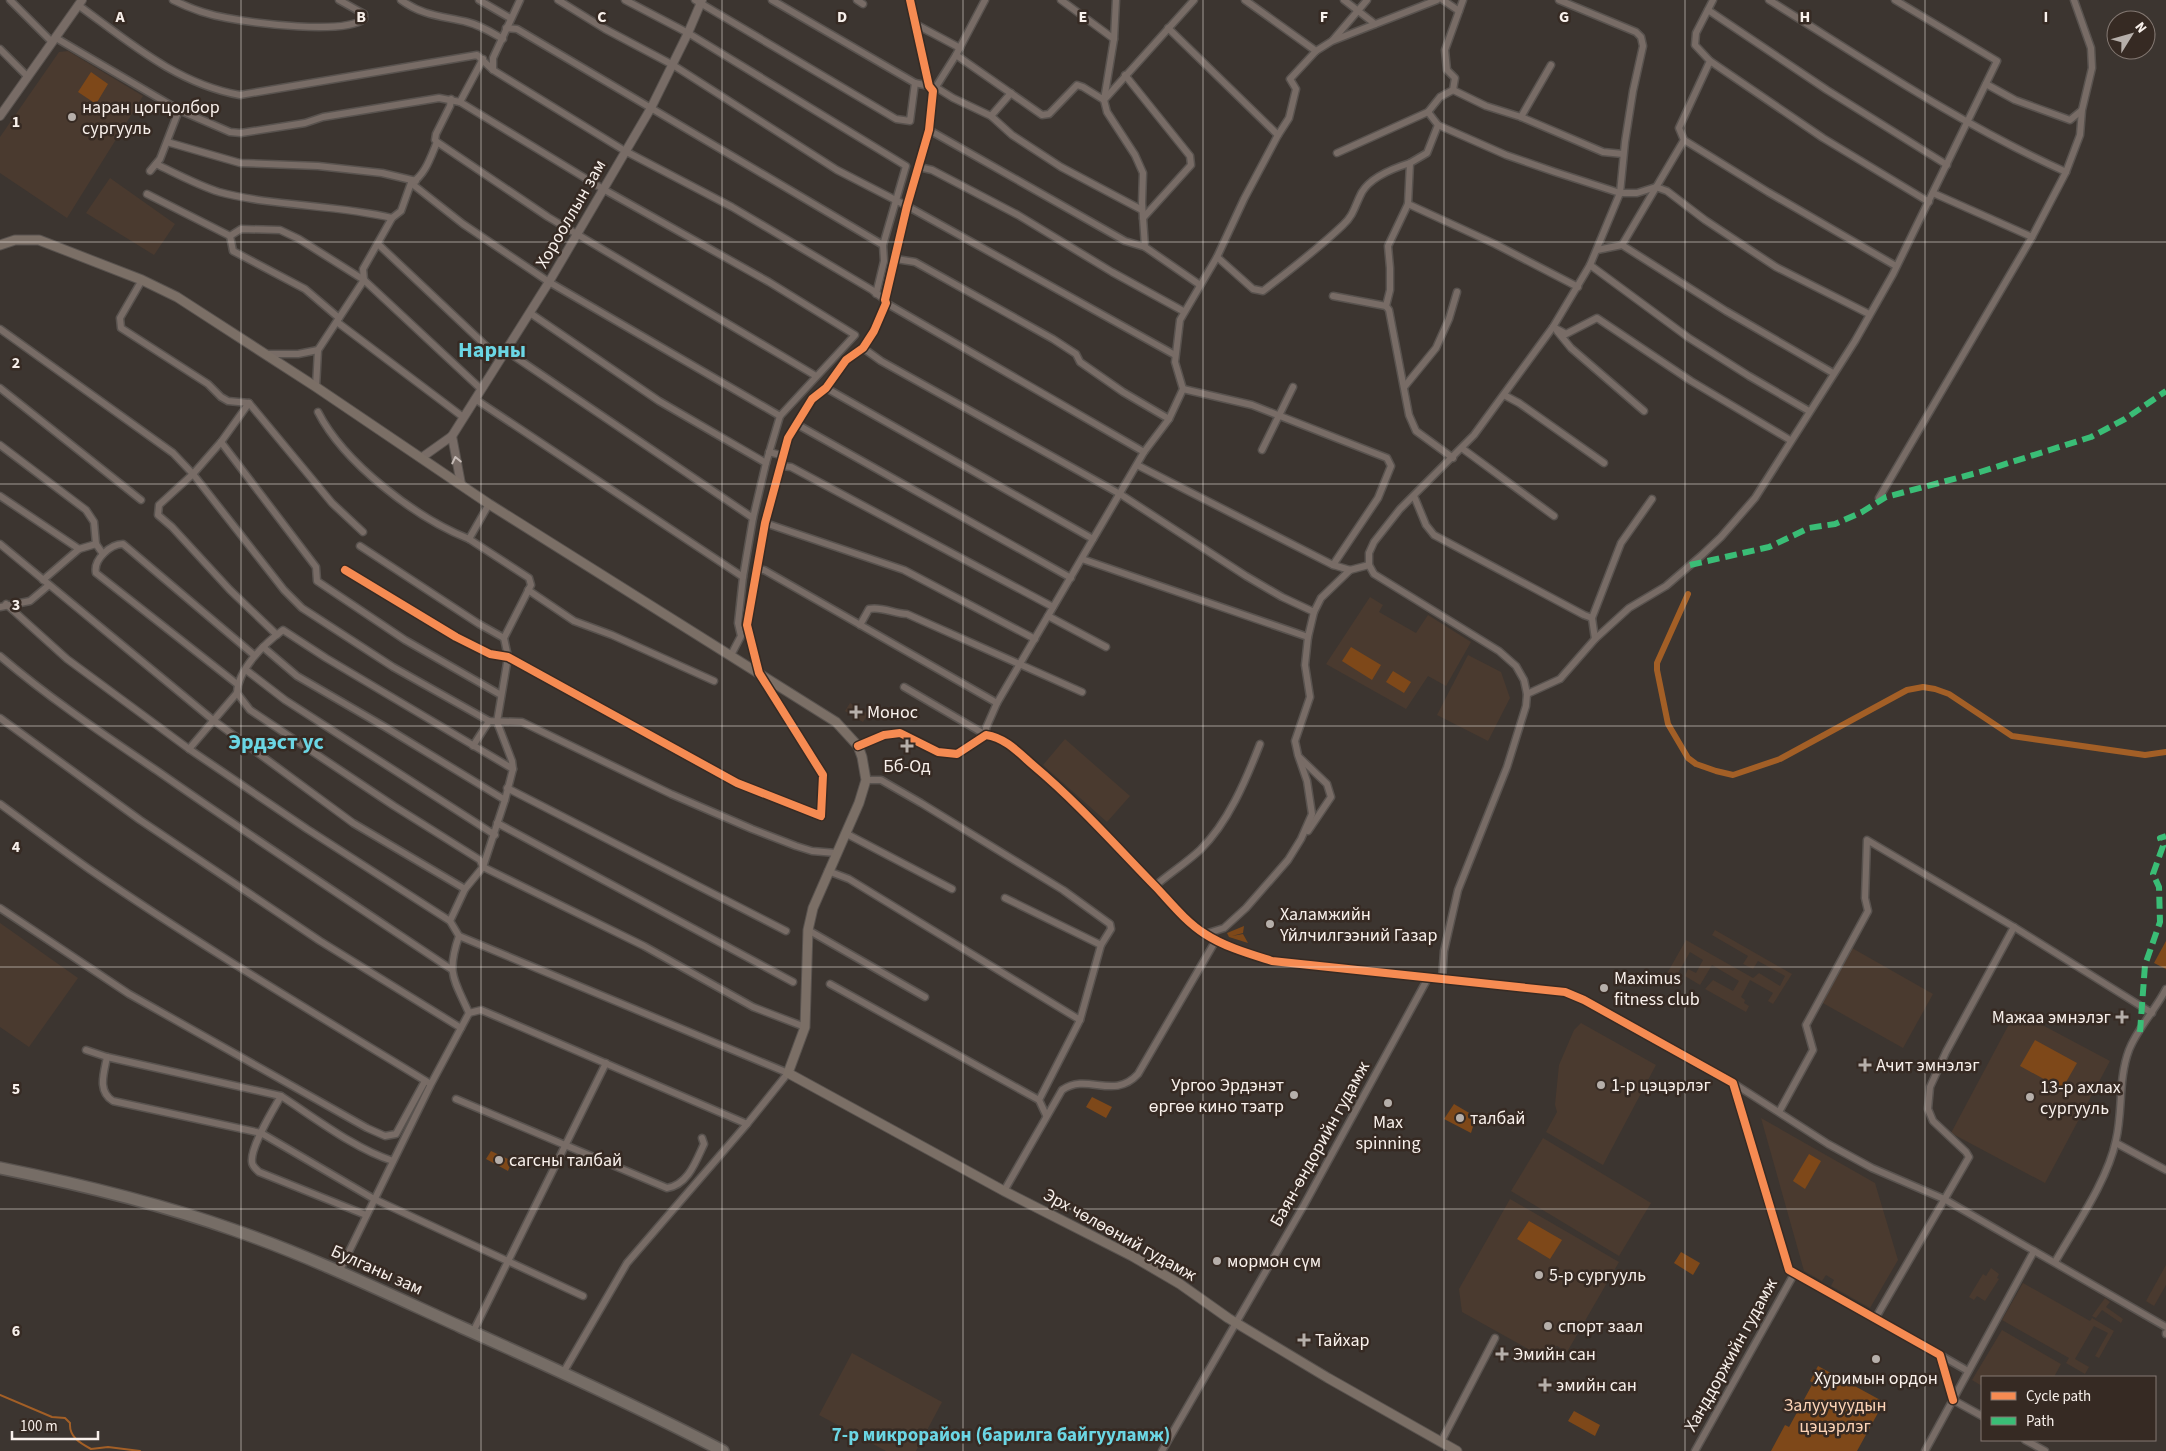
<svg xmlns="http://www.w3.org/2000/svg" width="2166" height="1451" viewBox="0 0 2166 1451" font-family="'Source Sans 3',sans-serif">
<rect width="100%" height="100%" fill="#3c3530"/>
<g fill="#4a3a2f">
<path d="M68,51L143,96L67,218L0,173V137L59,52Z"/>
<path d="M110,178L175,224L154,255L86,213Z"/>
<path d="M1370,597L1383,605L1379,612L1416,633L1428,615L1471,642L1446,686L1428,676L1406,709L1326,664Z"/>
<path d="M1468,655L1501,672L1510,698L1488,741L1437,715Z"/>
<path d="M850,703L868,714L863,722L845,711Z"/>
<path d="M1065,739L1130,796L1107,822L1043,765Z"/>
<path d="M0,923L78,978L29,1047L0,1027Z"/>
<path d="M1715,930L1792,974L1773,1004L1768,1001L1773,993L1750,980L1741,997L1745,1000L1744,1003L1749,1006L1746,1012L1705,989L1713,980L1733,991L1739,981L1712,965L1700,985L1685,976L1688,969L1696,973L1703,960L1690,952L1673,982L1665,977L1686,940L1753,978L1759,973L1780,986L1785,976L1758,961L1753,969L1743,964L1748,956L1712,935Z"/>
<path d="M1852,948L1933,994L1903,1048L1821,1002Z"/>
<path d="M2016,1011L2110,1061L2045,1183L1951,1133Z"/>
<path d="M1581,1023L1656,1065L1603,1165L1546,1132L1557,1112L1555,1105L1559,1065L1574,1030Z"/>
<path d="M1761,1118L1875,1183L1898,1260L1870,1308L1831,1286L1834,1280L1826,1275L1822,1281L1804,1271Z"/>
<path d="M1543,1138L1651,1203L1619,1256L1511,1191Z"/>
<path d="M1510,1199L1619,1262L1567,1352L1557,1346L1537,1354L1462,1312L1459,1289Z"/>
<path d="M2166,1265V1285L2154,1306L2146,1301Z"/>
<path d="M1991,1268L1999,1274L1997,1278L1999,1279L1985,1301L1977,1296L1974,1300L1969,1297L1983,1274L1986,1276Z"/>
<path d="M2023,1283L2090,1321L2092,1318L2114,1331L2099,1358L2095,1356L2108,1333L2094,1326L2075,1359L2089,1367L2085,1374L2066,1363L2069,1358L2002,1320Z"/>
<path d="M2105,1298L2110,1302L2106,1307L2123,1319L2121,1323L2102,1310L2096,1318L2092,1316Z"/>
<path d="M2002,1330L2061,1364L2054,1377H1982V1386L1972,1380Z"/>
<path d="M852,1353L942,1402L916,1451H886L819,1415Z"/>
</g>
<g fill="#7e4819">
<path d="M91,72L108,84L96,104L78,92Z"/>
<path d="M1351,647L1381,665L1372,680L1342,661Z"/>
<path d="M1393,671L1411,682L1404,693L1386,682Z"/>
<path d="M1244,926L1243,933L1232,936L1243,934L1248,943L1229,937L1227,933Z"/>
<path d="M2166,941V969L2154,963Z"/>
<path d="M2035,1040L2077,1063L2062,1089L2020,1066Z"/>
<path d="M1092,1097L1112,1107L1106,1118L1086,1107Z"/>
<path d="M1454,1104L1476,1117L1471,1133L1444,1119Z"/>
<path d="M491,1151L512,1161L508,1171L486,1159Z"/>
<path d="M1809,1154L1821,1161L1805,1189L1793,1181Z"/>
<path d="M1529,1221L1562,1240L1550,1259L1517,1239Z"/>
<path d="M1681,1252L1700,1263L1693,1275L1674,1263Z"/>
<path d="M1818,1366L1884,1402L1857,1451H1771L1785,1425L1789,1427L1813,1383L1810,1381Z"/>
<path d="M1574,1411L1600,1425L1595,1436L1568,1421Z"/>
</g>
<g fill="none" stroke-linecap="round" stroke-linejoin="round">
<path stroke="#a35f26" stroke-width="2" d="M0,1395L52,1417L65,1418L70,1423C69,1437 80,1443 91,1449L108,1447L140,1451"/>
<path stroke="#a35f26" stroke-width="6" d="M1688,594L1657,663V670L1668,724L1688,758L1696,764L1716,771L1733,775L1780,759L1907,690L1923,687L1935,689L1949,694L2012,736L2145,755L2166,752"/>
<defs>
<g id="minor">
<path d="M10,0L52,42"/>
<path d="M173,0C189,8 209,15 227,18C254,23 343,35 364,19V14L339,0"/>
<path d="M401,0C423,16 442,16 467,22C480,25 491,32 503,39"/>
<path d="M479,0L510,18"/>
<path d="M558,0L605,29L673,65L837,170L907,206L1175,355"/>
<path d="M625,0L688,33L906,166L883,245L884,261L876,294"/>
<path d="M695,0L896,119L910,121L915,83"/>
<path d="M772,0L915,83L929,86"/>
<path d="M857,0L863,4"/>
<path d="M1061,0L1114,39"/>
<path d="M1194,0L1104,100L1107,112L1135,155L1143,173L1142,203L1145,247L1200,285"/>
<path d="M1245,0L1316,51"/>
<path d="M1344,0L1375,24"/>
<path d="M1443,0L1459,11"/>
<path d="M1769,0C1867,61 1961,125 2066,172"/>
<path d="M78,5C129,42 177,84 240,95L477,55L493,70L625,151L732,207L872,290L885,300"/>
<path d="M1708,10L1827,90L1947,165"/>
<path d="M917,25L960,48"/>
<path d="M506,28L517,29L883,245"/>
<path d="M1168,28L1278,135"/>
<path d="M56,38L179,110L230,132L241,133L305,123L323,117L439,98L460,102L603,189L769,282L855,335L780,416L766,463L753,518L743,577L738,623L741,636L731,655"/>
<path d="M1333,40L1367,0"/>
<path d="M0,49L28,77"/>
<path d="M956,55L1042,115L1049,114L1077,85L1083,87L1104,100L1114,39L1116,0"/>
<path d="M1710,61L1823,138L1929,202"/>
<path d="M493,70V58L520,0"/>
<path d="M1125,75L1190,156L1191,165L1143,218"/>
<path d="M1986,84L2015,100L2070,120L2081,111"/>
<path d="M937,88L953,98L991,116L1012,135L1061,167L1142,210"/>
<path d="M934,90L956,55L985,0"/>
<path d="M1453,90L1486,106L1521,117L1603,152L1623,154"/>
<path d="M460,102L483,59"/>
<path d="M1428,112L1438,125L1506,155L1555,172L1620,193H1637L1656,187L1667,191L1705,220L1776,267L1869,314"/>
<path d="M991,116L1011,93"/>
<path d="M1521,117L1551,65"/>
<path d="M1438,125L1427,153L1410,163L1408,204L1388,246L1390,268V290L1386,306L1389,310L1409,415L1416,431L1453,458"/>
<path d="M929,130L1125,241L1145,247"/>
<path d="M1684,140L1768,192L1896,266"/>
<path d="M167,142L240,163L318,166L382,173L416,181"/>
<path d="M437,142L548,217L816,376"/>
<path d="M1337,153L1428,112L1440,97L1453,90L1455,78L1447,70L1445,50L1463,0"/>
<path d="M156,164C177,174 197,185 219,192C275,207 335,204 392,218"/>
<path d="M919,167L932,170L1018,215L1112,272L1183,311"/>
<path d="M150,171L160,159L179,110"/>
<path d="M411,183L463,224L549,282L780,416"/>
<path d="M1933,193L2032,237"/>
<path d="M147,194L230,236"/>
<path d="M1408,204L1495,244L1578,287"/>
<path d="M230,236L241,229L280,230L299,239L364,280L481,389"/>
<path d="M230,236L233,251L305,289L339,318"/>
<path d="M378,244L500,359"/>
<path d="M1622,245L1684,140L1679,128L1710,61L1695,45L1696,33L1713,0"/>
<path d="M1597,250L1622,245L1726,311L1833,373"/>
<path d="M1217,257L1253,289L1263,291C1290,270 1318,249 1343,225C1354,215 1355,205 1362,192C1371,177 1394,168 1410,163"/>
<path d="M896,259L915,262L1053,339L1076,354L1080,362L1123,392L1169,419"/>
<path d="M1590,265L1689,338L1749,376L1809,411"/>
<path d="M142,280L120,318L121,328L208,384L221,397L228,401L249,403L332,503L363,532"/>
<path d="M1333,296L1386,306"/>
<path d="M886,303L1144,452"/>
<path d="M530,313L659,401L766,463"/>
<path d="M337,322L463,417"/>
<path d="M1553,327L1566,334L1597,318L1691,381L1790,440"/>
<path d="M0,329L173,453L193,474L284,590L302,608L393,667L489,721L522,722L671,794L752,829L796,846L812,851L836,853"/>
<path d="M1557,331L1571,348L1644,411"/>
<path d="M863,348L881,361L1120,494L1246,576L1282,597L1314,612L1321,598L1350,570"/>
<path d="M505,350L753,518"/>
<path d="M267,354H298L318,350"/>
<path d="M1405,386L1436,348L1449,319L1457,292"/>
<path d="M316,387L318,350L364,280L363,269L392,218L401,211L411,183C425,176 431,156 437,142L435,140L436,134L450,106L451,99"/>
<path d="M0,388L141,500"/>
<path d="M826,388L1093,539"/>
<path d="M1183,389L1252,405L1387,458L1391,466L1378,498L1333,565"/>
<path d="M1504,395L1519,403L1604,463"/>
<path d="M475,399L743,577"/>
<path d="M249,403L221,442L193,474L159,505L158,515L172,527L230,590L277,635"/>
<path d="M318,412C344,463 416,518 469,539"/>
<path d="M798,425L1071,578"/>
<path d="M221,442L316,567L317,581L405,640L501,695"/>
<path d="M0,445L86,510L94,522L96,544"/>
<path d="M1463,449L1554,516"/>
<path d="M1262,450L1293,387"/>
<path d="M769,452L784,456"/>
<path d="M1137,465L1333,565L1350,570L1369,565"/>
<path d="M782,466L791,467L1053,607"/>
<path d="M0,496L79,549"/>
<path d="M1414,496L1426,525L1434,535L1584,615L1592,618"/>
<path d="M1879,498L2032,237L2066,172L2080,135L2082,110L2092,68L2091,48L2074,0"/>
<path d="M765,523L904,570L1035,639"/>
<path d="M0,544L213,720L353,823L465,889"/>
<path d="M360,546L479,624L504,638"/>
<path d="M1082,559L1308,637"/>
<path d="M345,570L456,637L490,654L508,657L737,783L821,816L823,775L759,673L747,625L765,523L788,438L812,399L826,388L846,360L863,348L874,331L886,303L885,300L907,206L929,130L933,91L929,86L910,0"/>
<path d="M756,570H764L997,703"/>
<path d="M43,580L79,549L96,544L103,554"/>
<path d="M528,590L574,621L612,635L714,681"/>
<path d="M6,604L67,659L189,749L307,829L450,921"/>
<path d="M0,607L30,601L49,585"/>
<path d="M1048,616L1106,647"/>
<path d="M860,625L869,609C882,606 894,614 907,614L1082,692"/>
<path d="M1595,639L1592,618L1621,543L1652,499"/>
<path d="M263,647L297,676L385,727L505,800"/>
<path d="M0,656C49,698 103,734 156,770C253,838 352,903 451,969"/>
<path d="M246,670L285,700L495,835"/>
<path d="M237,684L96,573C93,560 110,544 123,544L254,655"/>
<path d="M904,687L986,735"/>
<path d="M1527,694L1560,679L1595,639L1629,608L1666,586L1702,555L1721,537L1755,498L1855,341L1893,274L1997,61L1895,0"/>
<path d="M0,718L140,820L320,941L461,1028"/>
<path d="M986,735V728L997,703L1144,452L1169,419L1183,389L1175,362L1180,320L1217,257L1244,199L1278,135L1289,118L1296,89L1290,79L1316,51L1332,41L1437,0"/>
<path d="M473,746L489,721"/>
<path d="M858,746L884,735L900,733L938,752L957,754L986,735C1006,738 1019,753 1034,766C1077,802 1116,846 1156,887C1171,903 1186,922 1205,934C1225,947 1250,954 1272,961L1565,992L1584,1000L1733,1083L1789,1270L1940,1355L1953,1400"/>
<path d="M189,749L237,693"/>
<path d="M1300,758L1327,784L1331,797L1308,831"/>
<path d="M513,769L326,658L283,630C264,644 238,669 237,693L250,710L394,806L480,860L483,867L644,946L753,1007L805,1027"/>
<path d="M866,780H881L921,803L1063,890L1110,924L1111,929L1101,945L1080,1020L1039,1100"/>
<path d="M507,788L786,931"/>
<path d="M0,804C30,826 59,848 89,869C199,945 314,1013 429,1083"/>
<path d="M497,823L793,982"/>
<path d="M845,833L952,889"/>
<path d="M828,871L849,879L1080,1020"/>
<path d="M1155,886C1169,874 1186,863 1200,850C1228,823 1246,780 1260,744"/>
<path d="M1005,898L1101,945"/>
<path d="M0,908L129,994L367,1128L385,1136L396,1134L425,1081"/>
<path d="M808,930L925,997"/>
<path d="M1205,934L1224,928L1246,908L1288,860L1301,839L1312,814L1307,781L1298,755L1295,741L1310,697L1305,665L1308,637L1314,612"/>
<path d="M459,936L788,1073L747,1124L500,1018L481,1010L469,1013"/>
<path d="M1442,980L1444,951L1458,890L1507,767L1526,706L1527,694L1524,680L1516,666L1499,651L1374,574L1369,565V553L1374,542L1400,509L1474,435L1553,327L1590,265L1620,193L1625,142L1633,91L1643,46L1641,37L1636,32L1559,0"/>
<path d="M830,984L1039,1100L1046,1115"/>
<path d="M86,1050L107,1057L281,1096C273,1110 250,1147 252,1162C252,1166 256,1169 259,1172L366,1215"/>
<path d="M107,1057C104,1073 97,1091 113,1101L261,1133L374,1199L583,1296"/>
<path d="M1733,1083L1828,1144L1872,1168L1944,1199L2166,1327"/>
<path d="M281,1096C315,1118 355,1149 393,1161"/>
<path d="M456,1099L667,1188C688,1185 696,1161 704,1144L702,1138"/>
<path d="M1779,1112L1813,1050L1806,1025L1868,911L1865,898L1867,840L2014,927L2152,1013"/>
<path d="M2116,1143L2166,1170"/>
<path d="M1004,1191L1062,1090C1088,1072 1113,1101 1138,1074L1216,940"/>
<path d="M2055,1262C2075,1227 2108,1180 2116,1140C2123,1111 2118,1079 2129,1050C2137,1029 2156,1009 2166,989"/>
<path d="M339,1272L431,1084L469,1013C454,979 446,974 459,936L450,921L465,889L483,867L505,800L513,769L512,761L497,722L508,657L504,638L531,585L529,578L469,539L489,504"/>
<path d="M1875,1319L1969,1157L1966,1152L1933,1121L1928,1109L1930,1087L1946,1052L2014,927"/>
<path d="M473,1332L606,1063"/>
<path d="M2166,1333V1334"/>
<path d="M1940,1355L1968,1371"/>
<path d="M563,1373L627,1263L747,1124"/>
<path d="M1953,1400L1982,1416"/>
<path d="M2025,1440L2045,1451"/>
<path d="M1441,1442L1495,1338"/>
<path d="M1162,1451L1304,1205L1428,978"/>
<path d="M1695,1451L1794,1274"/>
<path d="M1925,1451L2034,1251"/>
</g>
<g id="tertiary">
<path d="M0,116L82,0"/>
<path d="M452,436L461,484"/>
<path d="M421,458L452,436L549,282L651,108L688,33L702,0"/>
</g>
<path id="secondary" d="M0,245L15,240H39L142,280L177,297L316,387L489,504L836,722L858,746L862,757L866,780L859,803L813,908L808,930L805,1027L788,1073L1004,1191L1132,1256L1180,1284L1228,1318L1328,1378L1457,1451"/>
<path id="trunk" d="M0,1168C79,1184 158,1203 234,1230C312,1257 386,1293 461,1327C549,1366 637,1406 723,1451"/>
</defs>
<use href="#minor" stroke="#59534f" stroke-width="9"/>
<use href="#tertiary" stroke="#59534f" stroke-width="10"/>
<use href="#secondary" stroke="#59534f" stroke-width="11"/>
<use href="#trunk" stroke="#59534f" stroke-width="14"/>
<use href="#minor" stroke="#786c66" stroke-width="6"/>
<use href="#tertiary" stroke="#786c66" stroke-width="8"/>
<use href="#secondary" stroke="#7b6f66" stroke-width="9"/>
<use href="#trunk" stroke="#766d66" stroke-width="11"/>
<g stroke="#3abd76" stroke-width="6" stroke-dasharray="12 6" stroke-linecap="butt">
<path d="M1690,565L1769,547L1809,528L1835,524L1862,512L1886,497L1980,472L2091,437L2125,419L2166,391"/>
<path d="M2140,1032L2145,965L2160,922L2159,887L2153,874L2163,846L2160,838L2166,836"/>
</g>
<defs>
<g id="cycleway">
<path d="M345,570L456,637L490,654L508,657L737,783L821,816L823,775L759,673L747,625L765,523L788,438L812,399L826,388L846,360L863,348L874,331L886,303L885,300L907,206L929,130L933,91L929,86L910,0"/>
<path d="M858,746L884,735L900,733L938,752L957,754L986,735C1006,738 1019,753 1034,766C1077,802 1116,846 1156,887C1171,903 1186,922 1205,934C1225,947 1250,954 1272,961L1565,992L1584,1000L1733,1083L1789,1270L1940,1355L1953,1400"/>
</g>
</defs>
<use href="#cycleway" stroke="#362a23" stroke-width="11"/>
<use href="#cycleway" stroke="#f68b52" stroke-width="8"/>
</g>
<defs><path id="oneway-chevron" d="M-2-3.5L2.5 0L-2 3.5" fill="none" stroke-width="1.6" stroke-linecap="round" stroke-linejoin="round" transform="scale(1.25)"/></defs>
<use stroke="#c5bbb6" href="#oneway-chevron" transform="translate(456 460) rotate(-102)"/>
<path fill="none" stroke="#f8f0eb" stroke-width="1" stroke-opacity="0.55" d="M241,0V1451M481,0V1451M722,0V1451M963,0V1451M1203,0V1451M1444,0V1451M1685,0V1451M1925,0V1451M0,242H2166M0,484H2166M0,726H2166M0,967H2166M0,1209H2166"/>
<g fill="#b6afaa" stroke="#362a23" stroke-width="2">
<circle cx="72" cy="117" r="5"/>
<path d="M853.5 704.5h5v5h5v5h-5v5h-5v-5h-5v-5h5z"/>
<path d="M904.5 738.5h5v5h5v5h-5v5h-5v-5h-5v-5h5z"/>
<circle cx="1270" cy="924" r="5"/>
<circle cx="1604" cy="988" r="5"/>
<path d="M2119.5 1009.5h5v5h5v5h-5v5h-5v-5h-5v-5h5z"/>
<path d="M1862.5 1057.5h5v5h5v5h-5v5h-5v-5h-5v-5h5z"/>
<circle cx="1601" cy="1085" r="5"/>
<circle cx="1294" cy="1095" r="5"/>
<circle cx="2030" cy="1097" r="5"/>
<circle cx="1388" cy="1103" r="5"/>
<circle cx="1460" cy="1118" r="5"/>
<circle cx="499" cy="1160" r="5"/>
<circle cx="1217" cy="1261" r="5"/>
<circle cx="1539" cy="1275" r="5"/>
<circle cx="1548" cy="1326" r="5"/>
<path d="M1301.5 1332.5h5v5h5v5h-5v5h-5v-5h-5v-5h5z"/>
<path d="M1499.5 1346.5h5v5h5v5h-5v5h-5v-5h-5v-5h5z"/>
<circle cx="1876" cy="1359" r="5"/>
<path d="M1542.5 1377.5h5v5h5v5h-5v5h-5v-5h-5v-5h5z"/>
</g>
<g text-anchor="middle" dominant-baseline="central" stroke-width="5" stroke-linejoin="round" paint-order="stroke">
<g font-size="18" fill="#f8f0eb" stroke="#362a23" text-anchor="start">
<text x="82" y="107">наран цогцолбор<tspan x="82" dy="21">сургууль</tspan></text>
<text x="867" y="712">Монос</text>
<text x="907" y="766" text-anchor="middle">Бб-Од</text>
<text x="1280" y="914">Халамжийн<tspan x="1280" dy="21">Үйлчилгээний Газар</tspan></text>
<text x="1614" y="978">Maximus<tspan x="1614" dy="21">fitness club</tspan></text>
<text x="2111" y="1017" text-anchor="end">Maжаа эмнэлэг</text>
<text x="1876" y="1065">Ачит эмнэлэг</text>
<text x="1284" y="1085" text-anchor="end">Ургоо Эрдэнэт<tspan x="1284" dy="21">өргөө кино тэатр</tspan></text>
<text x="1611" y="1085">1-р цэцэрлэг</text>
<text x="2040" y="1087">13-р ахлах<tspan x="2040" dy="21">сургууль</tspan></text>
<text x="1470" y="1118">талбай</text>
<text x="1388" y="1122" text-anchor="middle">Max<tspan x="1388" dy="21">spinning</tspan></text>
<text x="509" y="1160">сагсны талбай</text>
<text x="1227" y="1261">мормон сүм</text>
<text x="1549" y="1275">5-р сургууль</text>
<text x="1558" y="1326">спорт заал</text>
<text x="1315" y="1340">Тайхар</text>
<text x="1513" y="1354">Эмийн сан</text>
<text x="1876" y="1378" text-anchor="middle">Хуримын ордон</text>
<text x="1556" y="1385">эмийн сан</text>
</g>
<g font-size="18" fill="#f8f0eb" stroke="#362a23">
<text transform="translate(571 214) rotate(-60)">Хорооллын зам</text>
<text transform="translate(1320 1144) rotate(-61)">Баян-өндорийн гудамж</text>
<text transform="translate(1120 1235) rotate(29)">Эрх чөлөөний гудамж</text>
<text transform="translate(377 1270) rotate(24)">Булганы зам</text>
<text transform="translate(1731 1355) rotate(-61)">Ханддоржийн гудамж</text>
</g>
<g font-size="18" fill="#fdd4b7" stroke="#362a23">
<text x="1835" y="1405">Залуучуудын<tspan x="1835" dy="21">цэцэрлэг</tspan></text>
</g>
<g font-size="19" font-weight="bold" fill="#6bd6e4" stroke="#362a23">
<text x="1001" y="1435">7-р микрорайон (барилга байгууламж)</text>
</g>
<g font-size="22" font-weight="bold" fill="#6bd6e4" stroke="#362a23">
<text x="492" y="350">Нарны</text>
<text x="276" y="742">Эрдэст ус</text>
</g>
</g>
<g font-size="16" text-anchor="middle" font-weight="bold" fill="#f8f0eb" stroke="#362a23" stroke-width="5" stroke-linejoin="round" paint-order="stroke">
<text x="120" y="22">A</text>
<text x="361" y="22">B</text>
<text x="602" y="22">C</text>
<text x="842" y="22">D</text>
<text x="1083" y="22">E</text>
<text x="1324" y="22">F</text>
<text x="1564" y="22">G</text>
<text x="1805" y="22">H</text>
<text x="2046" y="22">I</text>
<text x="16" y="127">1</text>
<text x="16" y="368">2</text>
<text x="16" y="610">3</text>
<text x="16" y="852">4</text>
<text x="16" y="1094">5</text>
<text x="16" y="1336">6</text>
</g>
<rect x="1981" y="1376" width="175" height="65" fill="#362a23" stroke="#847973"/>
<rect x="1991" y="1392" width="25" height="8" fill="#f68b52" stroke="#847973"/>
<text x="2026" y="1401" font-size="15" fill="#f8f0eb">Cycle path</text>
<rect x="1991" y="1417" width="25" height="8" fill="#3abd76" stroke="#847973"/>
<text x="2026" y="1426" font-size="15" fill="#f8f0eb">Path</text>
<g transform="translate(2131 35) rotate(53)"><circle r="24" fill="#362a23" stroke="#847973"/>
<path d="M0-4L9 19L0 12L-9 19Z" fill="#b6afaa"/>
<text y="-8" font-size="14" font-weight="bold" text-anchor="middle" fill="#f8f0eb">N</text>
</g>
<path d="M12 1431v8h86v-8" fill="none" stroke="#f8f0eb" stroke-width="2.5"/>
<text x="20" y="1431" font-size="15" fill="#f8f0eb" stroke="#362a23" stroke-width="4" paint-order="stroke">100 m</text>
</svg>
